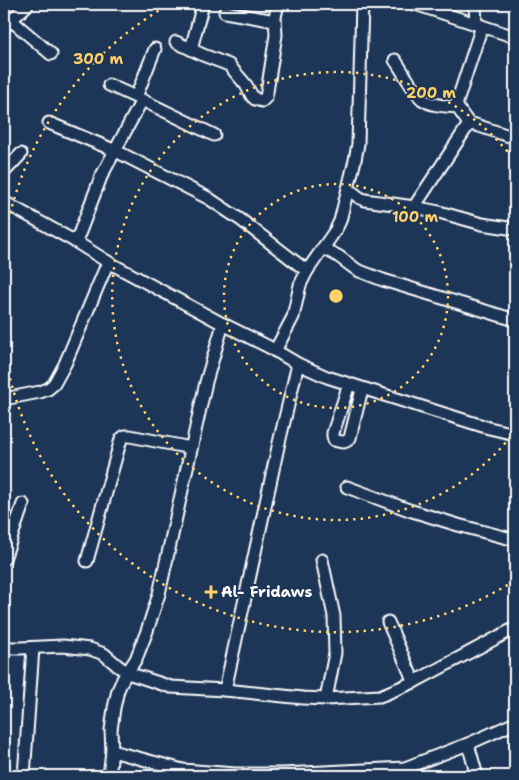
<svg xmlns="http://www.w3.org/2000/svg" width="519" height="780" viewBox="0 0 519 780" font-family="'Shantell Sans',sans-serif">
<rect width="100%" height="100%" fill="#1d3557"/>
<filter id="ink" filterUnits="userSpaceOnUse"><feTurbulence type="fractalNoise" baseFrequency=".02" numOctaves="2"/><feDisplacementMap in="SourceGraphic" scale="10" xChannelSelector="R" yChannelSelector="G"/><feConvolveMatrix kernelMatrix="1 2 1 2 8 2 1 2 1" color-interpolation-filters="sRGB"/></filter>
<g filter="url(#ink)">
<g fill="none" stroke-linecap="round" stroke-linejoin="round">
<defs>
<g id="minor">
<path d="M362,4L358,144L355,160L340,221L335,231L323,248L338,256L357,270L383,280L515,320"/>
<path d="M415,4L515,37"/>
<path d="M475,4L476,24"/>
<path d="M225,12L275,21"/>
<path d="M11,20L51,54"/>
<path d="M4,27L28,4"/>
<path d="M176,42L203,55L229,65L246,85L252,96L255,99L262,101L266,97L267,92L276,35L275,17L278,4"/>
<path d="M191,49L203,4"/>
<path d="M395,60C402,70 414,92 422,99C431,106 446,106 457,107"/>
<path d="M109,85L142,100"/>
<path d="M136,97L155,49"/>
<path d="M49,123L116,151L208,198L241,220L307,271"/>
<path d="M469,124L457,107V102L482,26"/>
<path d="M4,172L21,154"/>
<path d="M348,189L360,198L365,200L414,207L439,212L482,224L515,229"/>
<path d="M4,202L76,242L108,262L223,324L269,347L298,364L327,377L489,428L515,434"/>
<path d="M414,207L469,124L476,125L515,138"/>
<path d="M76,242L101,177L142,100L214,135"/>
<path d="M275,351L293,317L300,285L307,271L323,248"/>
<path d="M349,384L333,433V436L334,440C341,442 345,444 350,438L362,389"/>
<path d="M4,399L40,392L48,389L54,384L65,364L108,262"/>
<path d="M347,487L409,510L458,525L515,540"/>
<path d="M4,559L23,504"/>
<path d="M322,560L334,616L335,653L326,699"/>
<path d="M87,561L121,439L125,436H130L191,448"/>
<path d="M388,622L414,682"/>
<path d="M4,648H21L63,646L90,649L104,654L118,666L128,673L171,687L225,690L303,698L326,699L380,696L414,682L515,628"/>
<path d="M225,690L278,447L298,364"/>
<path d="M468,744L477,776"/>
<path d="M112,751L183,770L235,774H283L405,768L468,744L515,723"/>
<path d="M24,776L33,648"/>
<path d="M109,776L112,751L111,730L114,708L118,690L123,679L136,659L147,631L159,594L206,382L223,324"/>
</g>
</defs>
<use href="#minor" stroke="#fff" stroke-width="15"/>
<use href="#minor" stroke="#1d3557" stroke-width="11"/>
</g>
</g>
<g fill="none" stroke="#ffd166" stroke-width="2.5" stroke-dasharray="2.5 5">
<circle cx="336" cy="296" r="112"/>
<path d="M515 431A224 224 0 1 1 515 161"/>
<path d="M514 581A336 336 0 0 1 4 349M4 243A336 336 0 0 1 168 5"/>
</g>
<path fill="#ffd166" stroke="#1d3557" stroke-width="2" d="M208.5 584.5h5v5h5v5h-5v5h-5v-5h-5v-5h5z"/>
<g text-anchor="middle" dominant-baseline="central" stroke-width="4" stroke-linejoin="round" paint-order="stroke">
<g font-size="15" font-weight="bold" fill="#fff" stroke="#1d3557" text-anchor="start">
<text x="221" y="592">Al- Fridaws</text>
</g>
</g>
<circle cx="336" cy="296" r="8" fill="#ffd166" stroke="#1d3557" stroke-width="2.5"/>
<g font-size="15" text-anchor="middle" font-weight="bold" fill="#ffd166" stroke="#1d3557" stroke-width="4" stroke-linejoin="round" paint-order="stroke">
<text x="98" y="64">300 m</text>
<text x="431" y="98">200 m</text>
<text x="415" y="222">100 m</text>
</g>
<rect width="519" height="780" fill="none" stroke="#1d3557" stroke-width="20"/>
<rect x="10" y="10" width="499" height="760" fill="none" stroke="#fff" stroke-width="2" filter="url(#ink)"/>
</svg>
